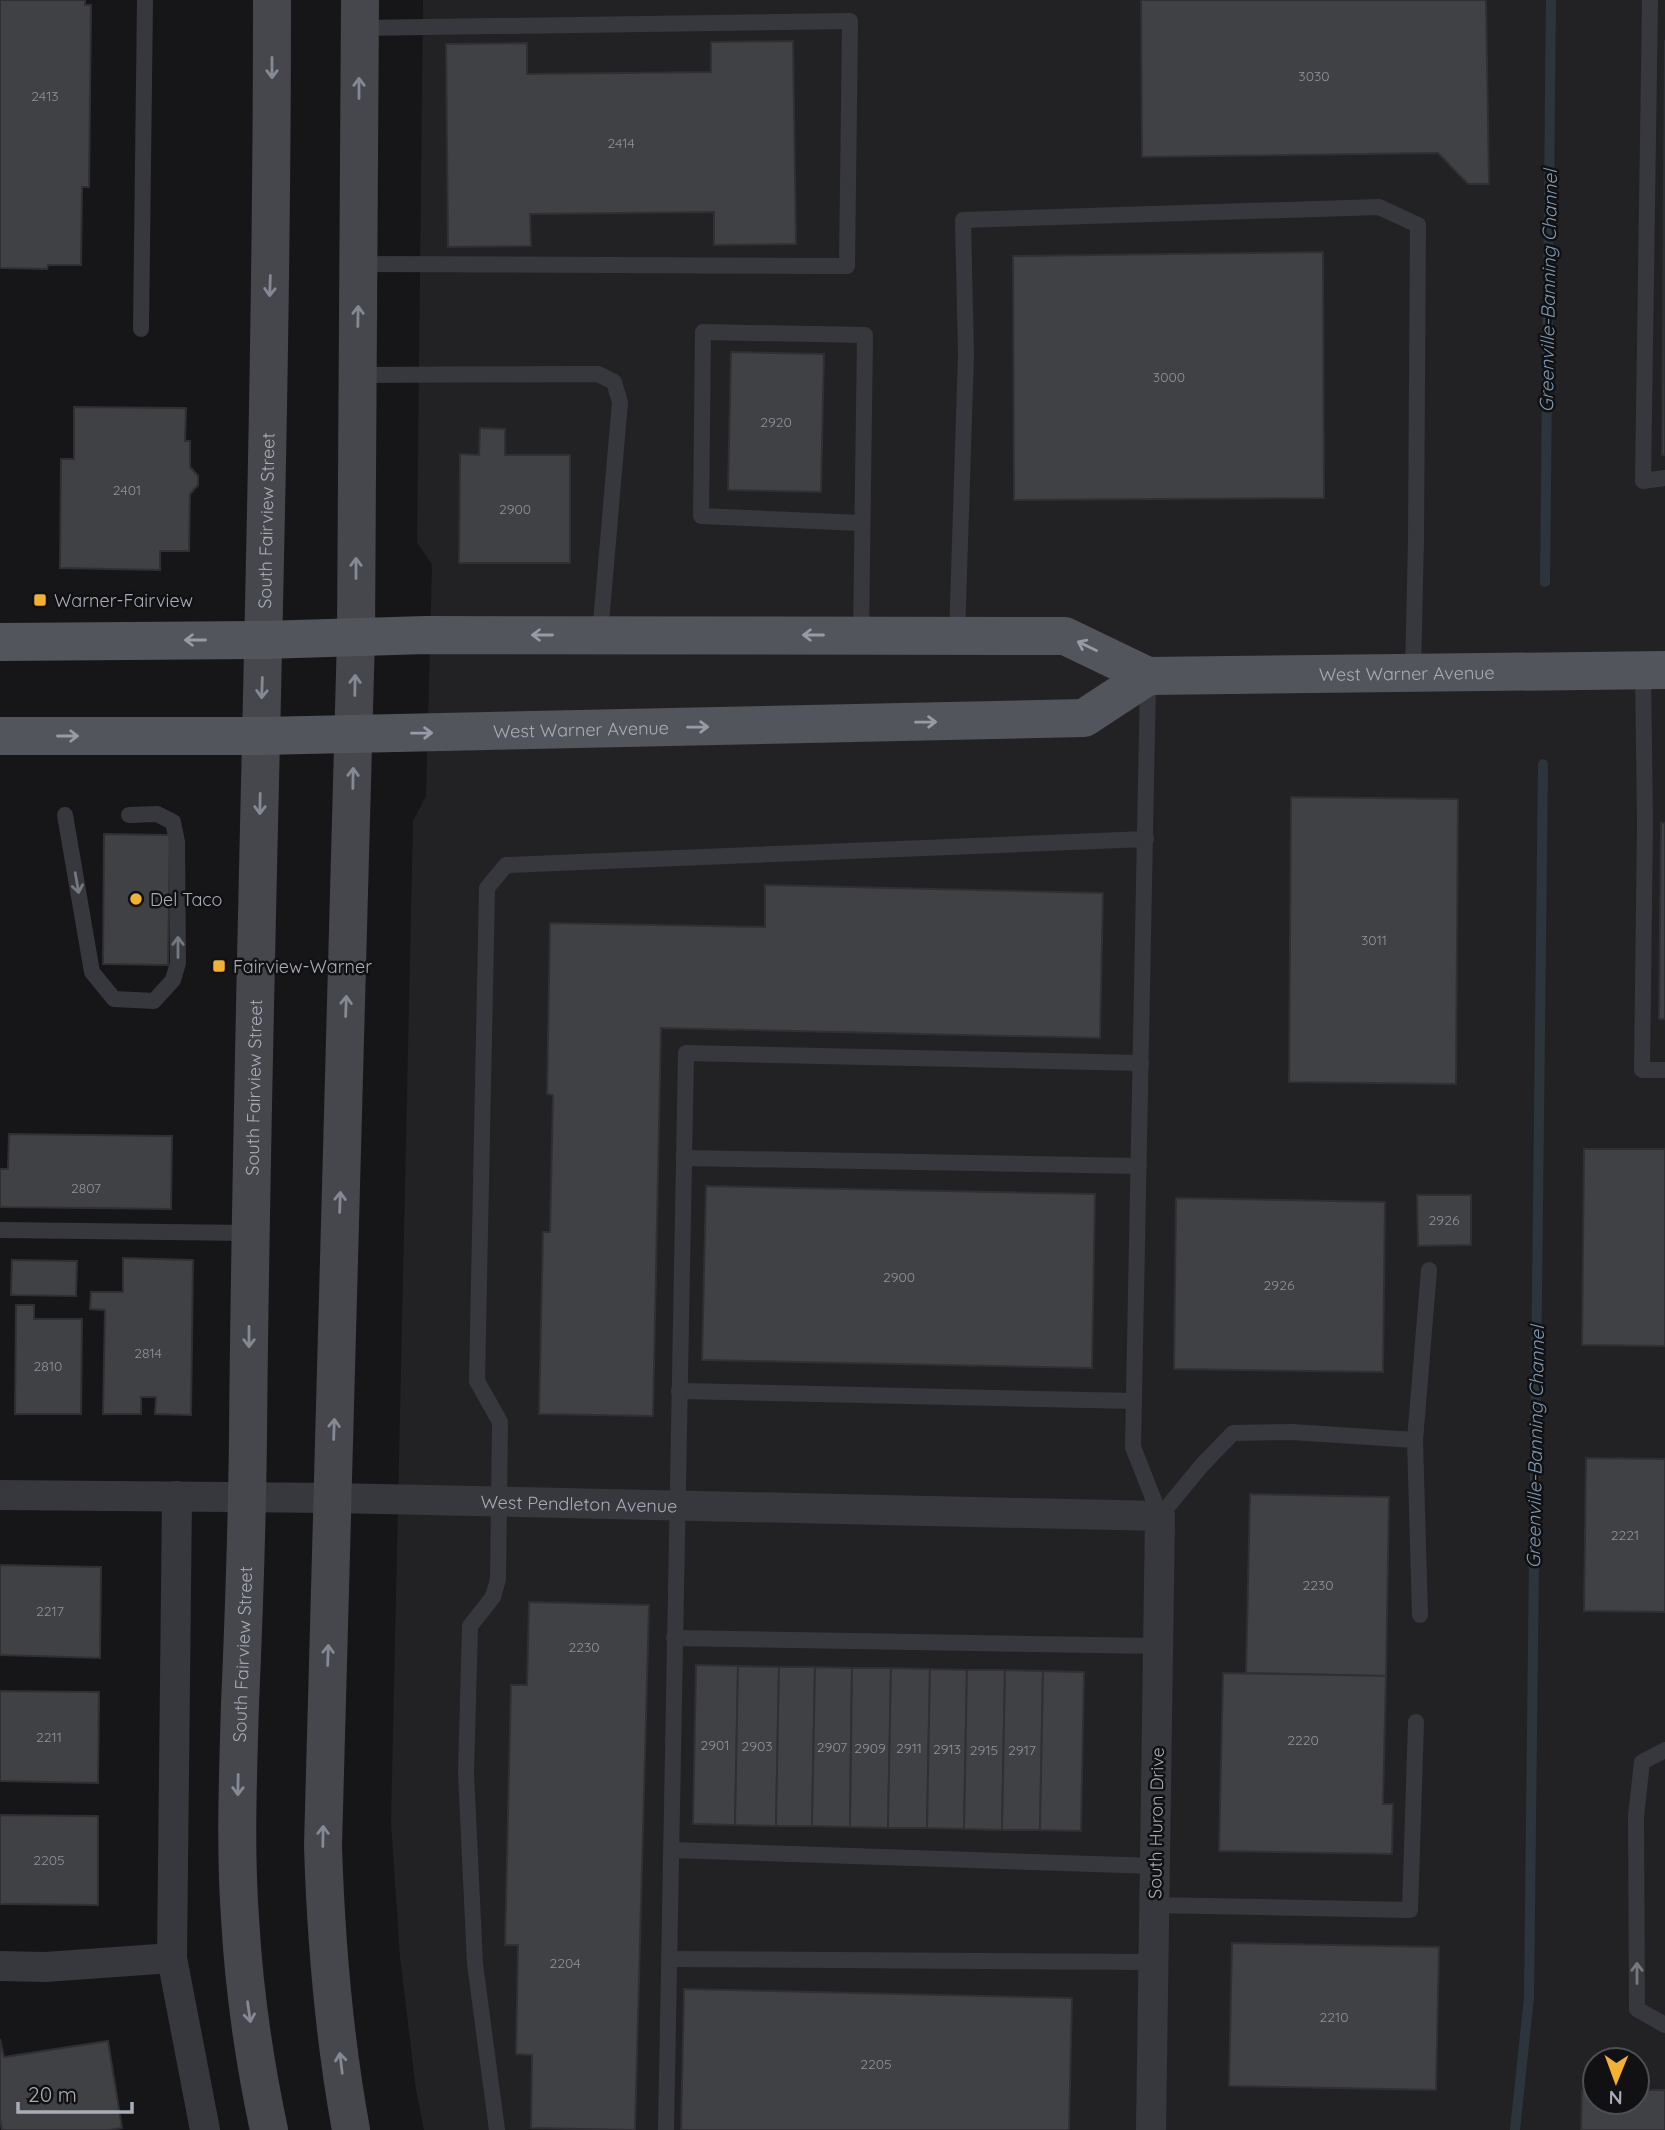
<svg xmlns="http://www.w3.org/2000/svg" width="1665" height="2130" viewBox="0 0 1665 2130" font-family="Quicksand,sans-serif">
<rect width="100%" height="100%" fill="#161618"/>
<path fill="#222225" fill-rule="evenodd" d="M423,0H1665V2130H424L416,2090L400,1957L391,1823L413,821L426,796L432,565L417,542ZM1595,2060H1637V2102H1595Z"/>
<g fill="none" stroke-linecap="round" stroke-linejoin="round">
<g stroke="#2c353c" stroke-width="10">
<path d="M1545,582L1551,0"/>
<path d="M1515,2130L1529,1997L1543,764"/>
</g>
</g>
<g fill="#404145" stroke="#303034" stroke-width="2">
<path d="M0,0H85V5H91L89,187H82L81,265H48L47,269L0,268Z"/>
<path d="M1141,0H1486L1489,184H1468L1438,153L1142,157Z"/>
<path d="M1665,40V455H1662Z"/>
<path d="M793,41L796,244L714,245V212L530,214L531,246L448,247L446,44L527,43V74L711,72V42Z"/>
<path d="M1323,252L1324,498L1014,500L1013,256Z"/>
<path d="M731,352L824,354L821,492L728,490Z"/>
<path d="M74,407L186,408L185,441H190V467L198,476V485L190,494L189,551H160V570L60,568L61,459H74Z"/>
<path d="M480,428L505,429V455H570V563H459L460,454L479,455Z"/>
<path d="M1291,797L1458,799L1456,1084L1289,1082Z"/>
<path d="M1661,823H1665V1019H1659Z"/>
<path d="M104,834L170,835L168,965L103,964Z"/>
<path d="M765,885L1103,893L1100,1038L661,1028L653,1416L539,1414L543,1232H550L553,1095L547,1094L550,923L765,927Z"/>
<path d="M9,1134L172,1136L171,1209L0,1207V1169H8Z"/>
<path d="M1584,1149H1665V1346L1582,1345Z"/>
<path d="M706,1186L1095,1194L1092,1368L702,1360Z"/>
<path d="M1417,1195H1471V1245L1418,1246Z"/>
<path d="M1176,1198L1385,1202L1383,1372L1174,1369Z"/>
<path d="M123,1258L193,1260L191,1415L155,1414L156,1397H141V1414H103L105,1310L90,1309L91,1292H123Z"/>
<path d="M12,1260L77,1261L76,1296L11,1295Z"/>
<path d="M16,1305H34V1319H82L81,1414H15Z"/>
<path d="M1586,1458L1665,1459V1612L1584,1611Z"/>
<path d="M1250,1494L1389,1497L1386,1676L1246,1673Z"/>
<path d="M0,1565L101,1567L100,1658L0,1655Z"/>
<path d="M529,1602L649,1605L635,2130L531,2128L532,2055L516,2054L518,1945H505L511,1685H527Z"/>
<path d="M696,1665L738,1666L735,1825L693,1824Z"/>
<path d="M738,1666L779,1667L776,1826L735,1825Z"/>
<path d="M779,1667H815L812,1826H776Z"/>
<path d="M815,1667L852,1668L850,1827L812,1826Z"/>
<path d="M852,1668H891L888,1828L850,1827Z"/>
<path d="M891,1668L930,1669L927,1828H888Z"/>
<path d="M930,1669L967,1670L964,1829L927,1828Z"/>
<path d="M967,1670H1005L1002,1830L964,1829Z"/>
<path d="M1005,1670L1043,1671L1040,1830H1002Z"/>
<path d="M1043,1671L1084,1672L1081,1831L1040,1830Z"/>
<path d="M1223,1673L1386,1676L1383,1804H1393L1392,1854L1219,1851Z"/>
<path d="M0,1691L99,1692L98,1783L0,1781Z"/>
<path d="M0,1815L98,1816V1905L0,1904Z"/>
<path d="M1232,1943L1439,1947L1436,2090L1229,2086Z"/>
<path d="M684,1989L1072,1998L1069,2130H681Z"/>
<path d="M0,2039L4,2057L108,2041L122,2128L109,2130H2L0,2120Z"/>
<path d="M1582,2090H1595V2102H1637V2090H1665V2130H1581Z"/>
</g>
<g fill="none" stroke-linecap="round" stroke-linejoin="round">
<g stroke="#37383d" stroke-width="16">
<path d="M1650,0L1643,481L1665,478"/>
<path d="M359,264L847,266L850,21L360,28"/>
<path d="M141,329L145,0"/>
<path d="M358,375L598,374L614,382L620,402L600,634"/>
<path d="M861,635L865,335L703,332L701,516L862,523"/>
<path d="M957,636L966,355L963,220L1379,207L1418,225L1416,539L1413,673"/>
<path d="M1643,670L1645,823L1642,1070H1665"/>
<path d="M1148,680L1133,1447L1160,1516L1202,1465L1233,1433L1292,1432L1415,1440L1420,1615"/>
<path d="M65,815L92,972L114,999L154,1001L173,980L178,963L177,842L173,822L157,814L129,815"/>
<path d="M684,1158L1139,1166"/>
<path d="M0,1230L250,1233"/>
<path d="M679,1391L1134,1401"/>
<path d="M1415,1440L1429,1270"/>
<path d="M674,1638L1158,1646"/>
<path d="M1665,1750L1642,1762L1636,1816L1637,2009L1665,2025"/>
<path d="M671,1850L1155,1866"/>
<path d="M1154,1905L1410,1910L1416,1722"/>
<path d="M669,1959L1153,1962"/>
<path d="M497,2130L475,1964L466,1773L470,1626L493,1597L498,1579L500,1422L477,1381L487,888L506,865L1146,839"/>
<path d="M666,2130L686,1053L1141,1063"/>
</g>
<g stroke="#37383d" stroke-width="30">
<path id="s1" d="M0,1495L332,1498L1160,1516L1151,2130"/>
<path d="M177,1496L172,1958L205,2130"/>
<path d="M0,1966L45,1967L172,1958"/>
</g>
<g stroke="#45474d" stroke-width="38">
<path id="s2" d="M269,2130C254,2060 244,1989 240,1918C235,1847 238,1775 240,1704C244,1614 247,1525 248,1436C252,957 272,479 272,0"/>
<path d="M351,2130C334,2037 326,1941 323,1846L356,636L360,0"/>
</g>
<g stroke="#53555c" stroke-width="38">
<path id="s3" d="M0,642L264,640L426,635L1065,636L1148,676L1665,670"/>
<path id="s4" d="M0,736H261L1084,718L1148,676"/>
</g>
</g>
<defs><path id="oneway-shaft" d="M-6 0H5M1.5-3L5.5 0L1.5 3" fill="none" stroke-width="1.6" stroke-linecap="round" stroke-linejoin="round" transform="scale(1.75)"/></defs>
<g stroke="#858993">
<use href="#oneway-shaft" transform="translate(272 68) rotate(90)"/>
<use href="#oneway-shaft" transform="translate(359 88) rotate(-90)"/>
<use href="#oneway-shaft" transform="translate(270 286) rotate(92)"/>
<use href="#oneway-shaft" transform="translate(358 316) rotate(-89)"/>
<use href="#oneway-shaft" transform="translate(356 568) rotate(-90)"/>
<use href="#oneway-shaft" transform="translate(355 685) rotate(-89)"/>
<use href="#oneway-shaft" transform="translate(262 688) rotate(92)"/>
<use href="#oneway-shaft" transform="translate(353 778) rotate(-89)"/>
<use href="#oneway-shaft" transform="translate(260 804) rotate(91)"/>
<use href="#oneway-shaft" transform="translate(346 1006) rotate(-88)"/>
<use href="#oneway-shaft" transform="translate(340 1202) rotate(-88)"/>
<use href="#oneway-shaft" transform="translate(249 1337) rotate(90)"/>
<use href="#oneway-shaft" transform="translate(334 1429) rotate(-88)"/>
<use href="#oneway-shaft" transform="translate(328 1655) rotate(-88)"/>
<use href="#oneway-shaft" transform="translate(238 1785) rotate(91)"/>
<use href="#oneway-shaft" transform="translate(323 1836) rotate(-89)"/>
<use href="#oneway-shaft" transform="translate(249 2012) rotate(82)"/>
<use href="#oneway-shaft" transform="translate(341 2063) rotate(-97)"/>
</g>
<g stroke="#979ba6">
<use href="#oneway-shaft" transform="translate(542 635) rotate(180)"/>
<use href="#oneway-shaft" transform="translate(813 635) rotate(-180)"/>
<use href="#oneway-shaft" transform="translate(195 640) rotate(180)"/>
<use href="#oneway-shaft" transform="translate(1087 646) rotate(-154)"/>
<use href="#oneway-shaft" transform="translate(926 722) rotate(-1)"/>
<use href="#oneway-shaft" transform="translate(698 727) rotate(-1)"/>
<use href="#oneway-shaft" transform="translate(422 733) rotate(-1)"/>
<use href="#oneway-shaft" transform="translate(68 736)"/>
</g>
<g stroke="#757881">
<use href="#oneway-shaft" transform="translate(77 883) rotate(80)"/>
<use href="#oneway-shaft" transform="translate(178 947) rotate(-90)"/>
<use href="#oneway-shaft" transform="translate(1637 1973) rotate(-90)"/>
</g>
<g fill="#f2b134" stroke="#111113" stroke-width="2.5">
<rect x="33" y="593" width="14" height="14" rx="3.5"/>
<circle cx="136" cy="899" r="7"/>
<rect x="212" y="959" width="14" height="14" rx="3.5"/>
</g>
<g text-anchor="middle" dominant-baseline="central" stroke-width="5" stroke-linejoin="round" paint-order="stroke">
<g font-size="14" fill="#8e929b">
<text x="1314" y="76">3030</text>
<text x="45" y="96">2413</text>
<text x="621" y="143">2414</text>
<text x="1169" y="377">3000</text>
<text x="776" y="422">2920</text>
<text x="127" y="490">2401</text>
<text x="515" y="509">2900</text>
<text x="1374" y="940">3011</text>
<text x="86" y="1188">2807</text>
<text x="1444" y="1220">2926</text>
<text x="899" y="1277">2900</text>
<text x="1279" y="1285">2926</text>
<text x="148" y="1353">2814</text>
<text x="48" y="1366">2810</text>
<text x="1625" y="1535">2221</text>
<text x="1318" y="1585">2230</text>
<text x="50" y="1611">2217</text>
<text x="584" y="1647">2230</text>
<text x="49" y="1737">2211</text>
<text x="1303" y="1740">2220</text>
<text x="715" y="1745">2901</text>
<text x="757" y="1746">2903</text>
<text x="832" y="1747">2907</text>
<text x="870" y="1748">2909</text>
<text x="909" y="1748">2911</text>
<text x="947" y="1749">2913</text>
<text x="984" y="1750">2915</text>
<text x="1022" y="1750">2917</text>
<text x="49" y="1860">2205</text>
<text x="565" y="1963">2204</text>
<text x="1334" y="2017">2210</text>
<text x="876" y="2064">2205</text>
</g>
<g font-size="18" fill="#a8adb8" stroke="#111113">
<text stroke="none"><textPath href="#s2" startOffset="1612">South Fairview Street</textPath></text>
<text stroke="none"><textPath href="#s3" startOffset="1416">West Warner Avenue</textPath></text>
<text stroke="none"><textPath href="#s4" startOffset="581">West Warner Avenue</textPath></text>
<text stroke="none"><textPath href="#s2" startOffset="1045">South Fairview Street</textPath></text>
<text stroke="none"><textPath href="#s1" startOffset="579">West Pendleton Avenue</textPath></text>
<text stroke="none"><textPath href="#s2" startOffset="478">South Fairview Street</textPath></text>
<text transform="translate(1156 1823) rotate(-89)">South Huron Drive</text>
</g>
<g font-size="18" fill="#a8adb8" stroke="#111113" text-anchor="start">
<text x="54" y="600">Warner-Fairview</text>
<text x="150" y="899">Del Taco</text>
<text x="233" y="966">Fairview-Warner</text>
</g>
<g font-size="19" font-style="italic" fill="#7f9bb3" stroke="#111113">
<text transform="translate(1548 291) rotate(-89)">Greenville-Banning Channel</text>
<text transform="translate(1535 1447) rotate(-89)">Greenville-Banning Channel</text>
</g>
</g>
<g transform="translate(1616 2081) rotate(181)"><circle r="33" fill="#111113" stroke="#4d4f55" stroke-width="2"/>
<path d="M0-5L12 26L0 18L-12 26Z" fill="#f2b134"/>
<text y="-10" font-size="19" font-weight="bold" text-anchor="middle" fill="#a8adb8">N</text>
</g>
<path d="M18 2102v10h114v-10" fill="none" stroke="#a8adb8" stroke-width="3.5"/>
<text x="28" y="2102" font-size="21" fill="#a8adb8" stroke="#111113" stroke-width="5" paint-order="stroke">20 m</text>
</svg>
